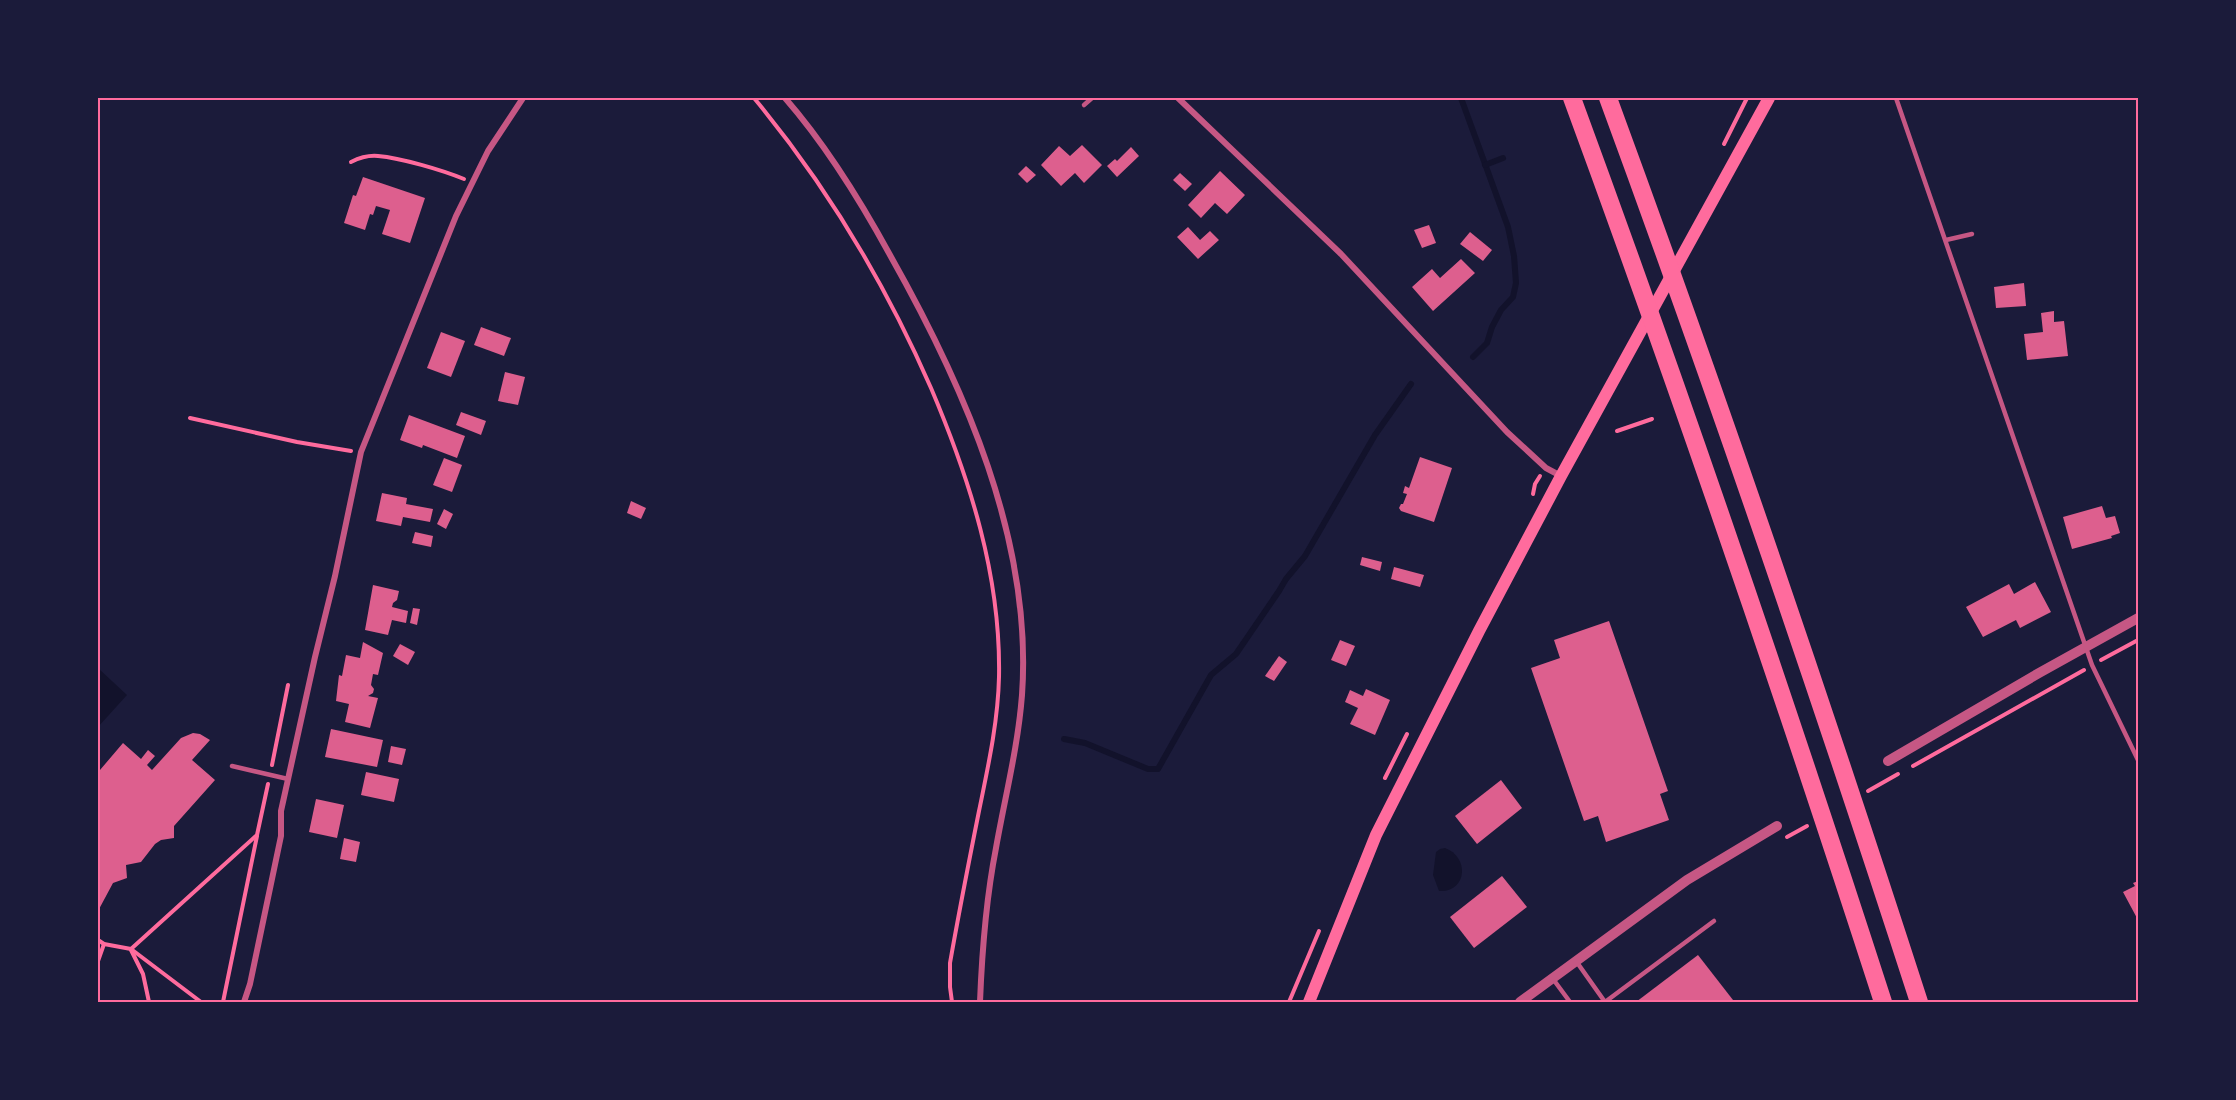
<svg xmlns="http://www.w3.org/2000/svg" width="2236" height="1100" viewBox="0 0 2236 1100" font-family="Manrope,sans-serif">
<rect width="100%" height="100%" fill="#1b1b3a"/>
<g fill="#12122b">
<path d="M98,668L127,695L98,727Z"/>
<path d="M1445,848C1470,857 1467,893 1439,891L1433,875L1436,852L1440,849Z"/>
</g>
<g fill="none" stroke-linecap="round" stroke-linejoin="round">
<g stroke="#12122b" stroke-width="6">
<path d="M1461,98L1508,227L1514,256L1516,283L1513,297L1501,310L1492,327L1487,343L1473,357"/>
<path d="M1485,165L1503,158"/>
<path d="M1064,739L1085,743L1148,769H1158L1211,675L1236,654L1279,591L1286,579L1305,556L1375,435L1411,384"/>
</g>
</g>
<g fill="#dd5f8e">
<path d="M1082,145L1102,165L1084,183L1075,173L1061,186L1041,165L1059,146L1070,156Z"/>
<path d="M1131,147L1139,156L1117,177L1107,166L1115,159L1117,161Z"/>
<path d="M1026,166L1036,175L1027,183L1018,174Z"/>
<path d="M1220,171L1245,195L1227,214L1215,203L1201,218L1188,205Z"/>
<path d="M1180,173L1192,184L1185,191L1173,180Z"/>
<path d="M363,177L425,198L410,243L382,234L390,210L376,206L373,215L370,214L365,230L344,223L353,195L356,196Z"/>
<path d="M1429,225L1436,243L1422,248L1414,230Z"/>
<path d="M1188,227L1200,240L1210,231L1219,240L1198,259L1177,237Z"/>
<path d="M1470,232L1492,250L1483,261L1460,244Z"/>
<path d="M1461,259L1475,273L1433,311L1412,287L1432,269L1440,278Z"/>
<path d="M2024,283L2026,306L1996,308L1994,287Z"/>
<path d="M2054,311V322L2064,321L2068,356L2027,360L2024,334L2043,332L2041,313Z"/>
<path d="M481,327L511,338L504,356L474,345Z"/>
<path d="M441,332L465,341L451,377L427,368Z"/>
<path d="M505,372L525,377L518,405L498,401Z"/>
<path d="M461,412L486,421L481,435L456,425Z"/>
<path d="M409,415L465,436L457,458L423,445L422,448L400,440Z"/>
<path d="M1420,457L1452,468L1434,522L1401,511L1399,508L1401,504H1403L1407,494L1403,493L1405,486L1409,488Z"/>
<path d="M444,458L462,465L452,492L433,485Z"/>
<path d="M382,493L407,498L406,504L433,509L430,522L403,517L401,526L376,521Z"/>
<path d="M631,501L646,508L641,519L627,513Z"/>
<path d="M2102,506L2106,518L2115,516L2120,533L2111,536L2112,538L2072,549L2063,517Z"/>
<path d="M444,509L453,514L446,529L437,524Z"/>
<path d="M415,532L433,536L431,547L412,543Z"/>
<path d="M1362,557L1382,562L1380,571L1360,565Z"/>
<path d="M1394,567L1424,575L1420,587L1391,579Z"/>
<path d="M2035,582L2051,612L2020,628L2016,620L1983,637L1966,607L2009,584L2014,594Z"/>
<path d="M373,585L399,591L397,600L393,603L392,607L408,611L406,623L392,620L388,635L365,630Z"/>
<path d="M413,608L420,609L417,625L410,623Z"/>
<path d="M1609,621L1668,791L1660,794L1669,820L1606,842L1598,816L1584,821L1531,668L1560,658L1554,640Z"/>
<path d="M1340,640L1355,646L1346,666L1331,660Z"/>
<path d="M363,642L383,653L378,675L373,674L371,685L374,689L373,693L368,696L378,698L370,728L345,722L349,704L336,701L339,675L342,676L346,655L360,658Z"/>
<path d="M400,644L415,652L408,665L393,656Z"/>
<path d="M1279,656L1287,662L1274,681L1265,676Z"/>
<path d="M1366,689L1390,700L1375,735L1350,724L1358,708L1345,702L1350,690L1363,696Z"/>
<path d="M331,729L383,740L377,767L325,757Z"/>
<path d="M193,733L200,734L210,740L192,760L215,780L174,826V838L161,840L155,844L141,862L126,865L127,878L113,883L98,911V768L100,770L123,743L141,759L148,750L155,756L147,765L152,770L181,738Z"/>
<path d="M391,746L406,749L402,765L388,762Z"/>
<path d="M366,772L399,779L394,802L361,795Z"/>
<path d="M1501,780L1522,808L1477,844L1455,816Z"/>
<path d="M316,799L344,805L337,838L309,832Z"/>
<path d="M344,838L360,842L356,862L340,859Z"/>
<path d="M1502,876L1527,907L1474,948L1450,917Z"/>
<path d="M2138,881V920L2123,892L2135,886L2133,883Z"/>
<path d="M1698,955L1733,1000L1730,1002H1636Z"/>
</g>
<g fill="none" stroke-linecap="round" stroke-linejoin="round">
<g stroke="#ff6b9d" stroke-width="4">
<path d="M754,98C827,186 885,283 931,388C970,480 1001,576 999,677C998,722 988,767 979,811C969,861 959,912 950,963V987L952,1002"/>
<path d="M1724,144L1747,98"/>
<path d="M351,162C359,158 368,155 378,156C401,158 442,170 464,179"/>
<path d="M190,418L297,442L351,451"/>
<path d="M1617,431L1652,419"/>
<path d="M1533,494L1535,484L1540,476"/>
<path d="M2101,660L2138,640"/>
<path d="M272,765L288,685"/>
<path d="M1913,766L2084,670"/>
<path d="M1385,778L1407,734"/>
<path d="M1868,791L1898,774"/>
<path d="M1787,837L1807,826"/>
<path d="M98,940L104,944L131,949L201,1002"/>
<path d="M131,949L257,835L268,784"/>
<path d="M131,950L143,974L149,1002"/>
<path d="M98,961L104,944"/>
<path d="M98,981V984"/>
<path d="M223,1002L257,836"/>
<path d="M1289,1002L1319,931"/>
</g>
<g stroke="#c65784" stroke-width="4.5">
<path d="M1896,98L2092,665L2138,760"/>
<path d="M1084,105L1092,98"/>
<path d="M1946,240L1972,234"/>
<path d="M232,766L288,779"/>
<path d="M1576,961L1605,1002L1714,921"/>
<path d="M1553,979L1570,1002"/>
</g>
<g stroke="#c65784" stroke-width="6">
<path d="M785,98C826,145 860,200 890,255C964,386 1033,541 1022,695C1018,747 1005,797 996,848C986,899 982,951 980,1002"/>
<path d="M1178,98L1341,254L1507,432L1546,468L1561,476"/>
<path d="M244,1002L250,984L281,836V811L315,657L335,576L361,452L456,216L488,151L523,98"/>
</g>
<g stroke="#c65784" stroke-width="10">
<path d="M1888,761L2039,673L2138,618"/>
<path d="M1520,1002L1687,880L1777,826"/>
</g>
<path stroke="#ff6b9d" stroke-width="12" d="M1309,1002L1376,835L1479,631L1561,476L1769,98"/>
<g stroke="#ff6b9d" stroke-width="18">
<path d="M1572,98C1682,397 1785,699 1883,1002"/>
<path d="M1608,98C1718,397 1821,699 1919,1002"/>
</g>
</g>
<rect width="2236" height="1100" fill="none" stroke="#1b1b3a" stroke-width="198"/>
<rect x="99" y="99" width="2038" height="902" fill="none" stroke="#ff6b9d" stroke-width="2"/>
</svg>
